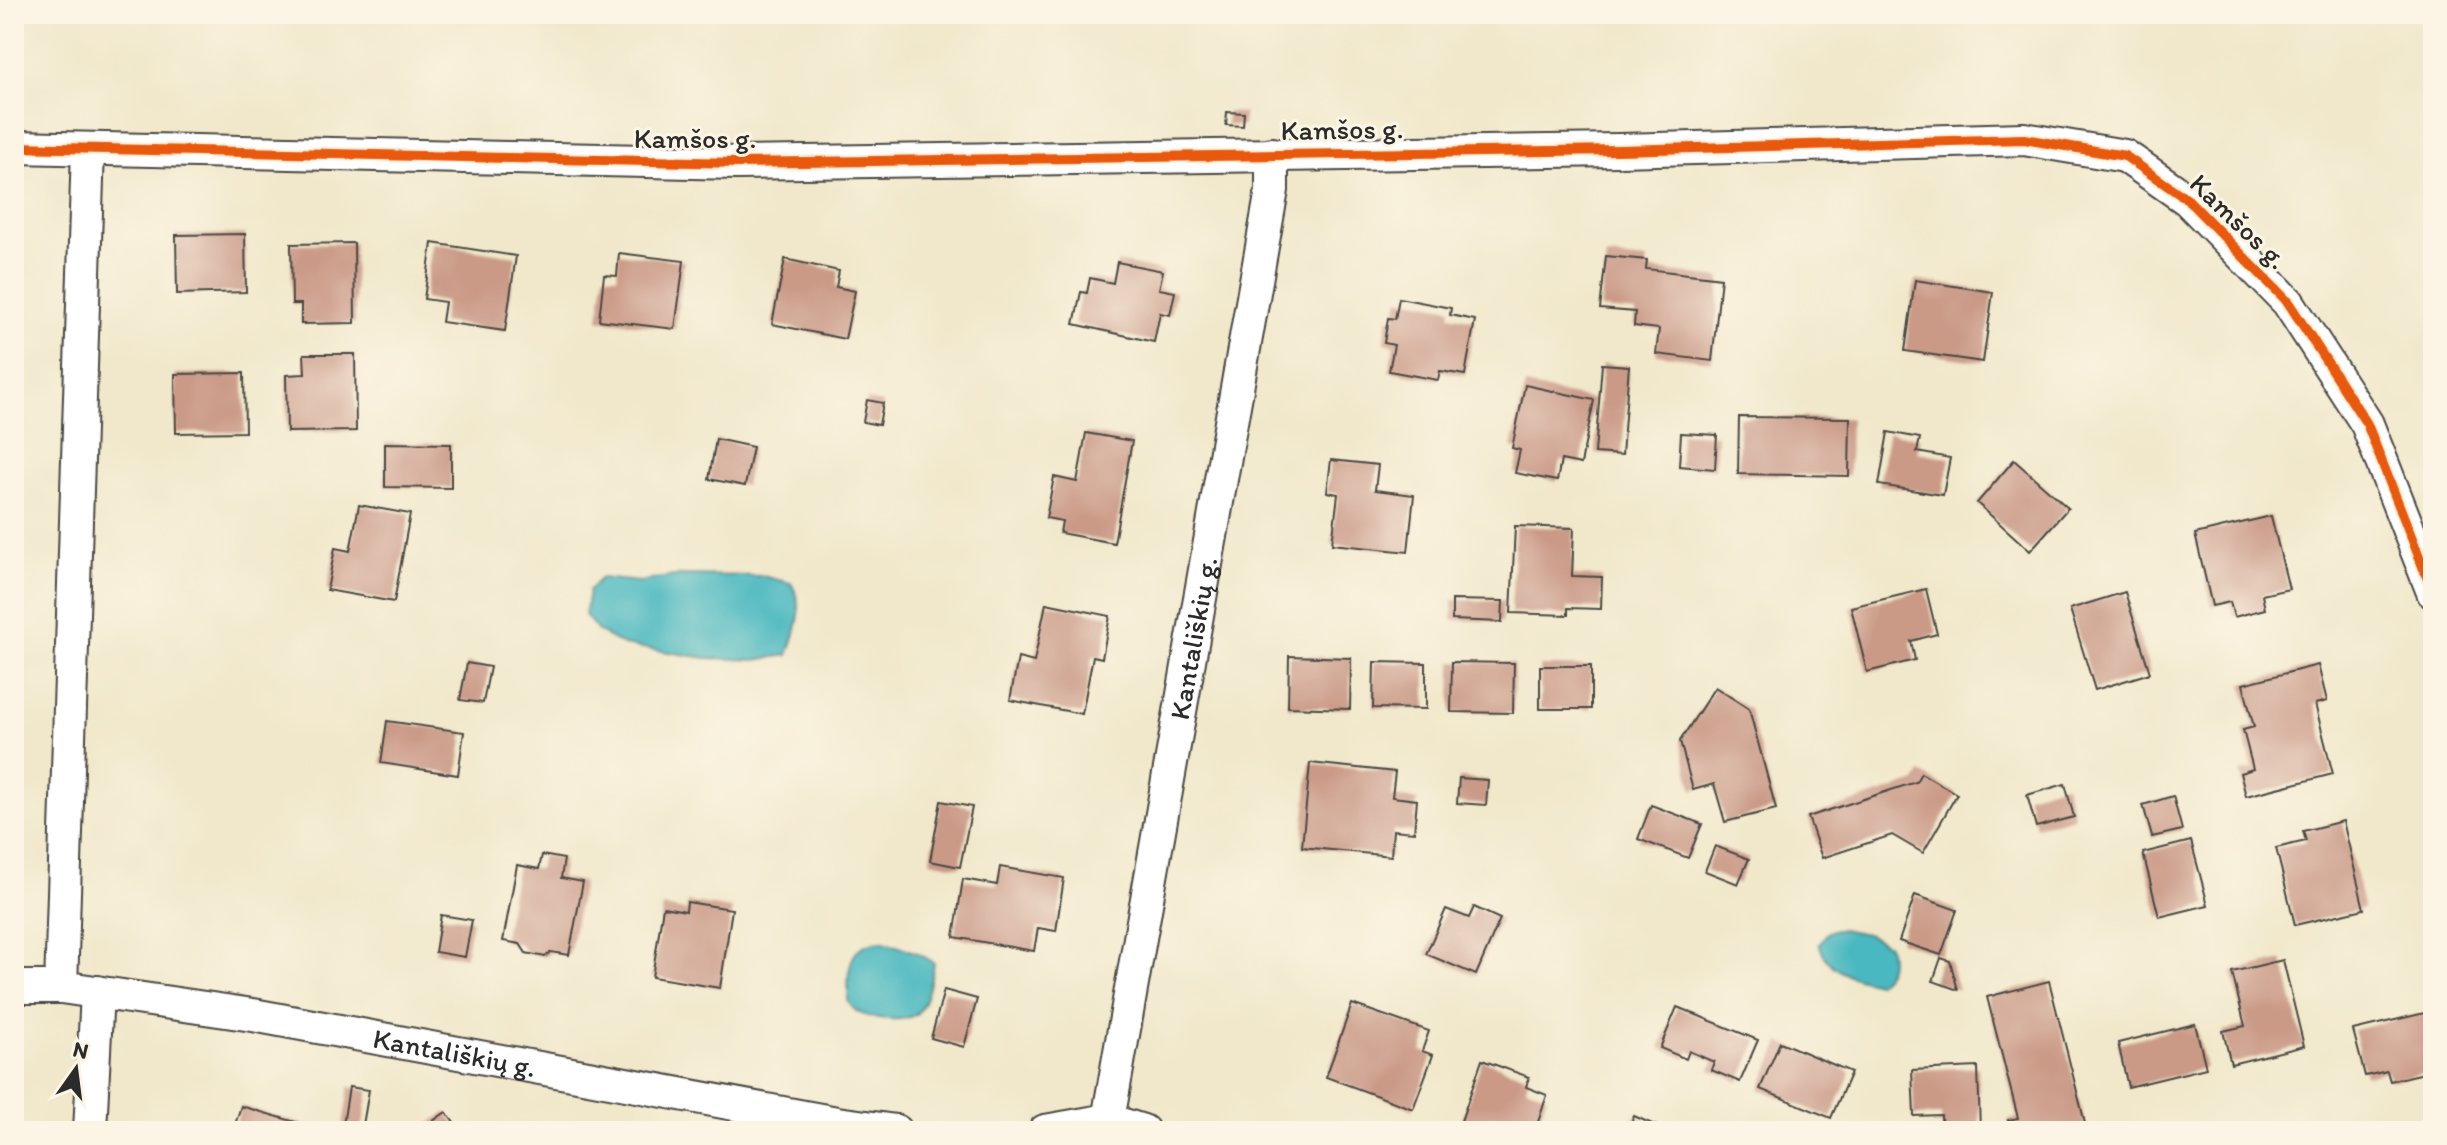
<svg xmlns="http://www.w3.org/2000/svg" width="2447" height="1145" viewBox="0 0 2447 1145" font-family="Itim,sans-serif">
<rect width="100%" height="100%" fill="#fcf5e5"/>
<filter id="ink" filterUnits="userSpaceOnUse"><feTurbulence type="fractalNoise" baseFrequency=".0125" numOctaves="2"/><feDisplacementMap in="SourceGraphic" scale="16" xChannelSelector="R" yChannelSelector="G"/><feConvolveMatrix kernelMatrix="1 2 1 2 8 2 1 2 1" color-interpolation-filters="sRGB"/></filter>
<filter id="wash" filterUnits="userSpaceOnUse"><feTurbulence type="fractalNoise" baseFrequency=".006" numOctaves="4" result="noise"/><feDisplacementMap in="SourceGraphic" scale="32" xChannelSelector="R" yChannelSelector="G"/><feGaussianBlur stdDeviation="1.8" result="paint"/><feColorMatrix in="noise" values="0 0 0 0 0 0 0 0 0 0 0 0 0 0 0 0 0 1.4 0 .05"/><feComposite in="paint" operator="in"/></filter>
<g filter="url(#wash)">
<rect width="100%" height="100%" fill="#f1e8cb"/>
<g fill="#49b8c0" stroke="#3a7276" stroke-width="2">
<path d="M680,575L763,576L791,583C806,609 797,628 788,655L756,660L706,658L623,645L598,631L585,615L589,590L601,578L640,582Z"/>
<path d="M1841,929L1867,934L1888,945C1892,963 1891,971 1877,983C1851,977 1828,972 1819,944L1828,932Z"/>
<path d="M881,941L918,953L934,963C931,978 928,1000 918,1012C908,1024 868,1019 856,1011C855,1011 849,1003 848,1002C848,973 846,944 881,941Z"/>
</g>
<g id="blocks">
<g fill="#ca9a87">
<path d="M1227,112L1244,113L1243,126L1226,125Z"/>
<path d="M245,234L246,292L177,294L176,235Z"/>
<path d="M354,243L355,323L301,324V304H292L291,244Z"/>
<path d="M432,243L516,256L505,331L442,322L445,302L424,299Z"/>
<path d="M619,253L684,261L675,329L599,320L604,275L617,276Z"/>
<path d="M1606,256L1647,260L1646,269L1721,278L1712,361L1656,354L1659,329L1634,326L1635,312L1600,309Z"/>
<path d="M785,259L839,271L836,287L855,291L845,339L772,324Z"/>
<path d="M1117,262L1163,271L1159,289L1175,292L1170,315L1160,313L1154,342L1074,324L1081,292L1087,293L1090,278L1113,283Z"/>
<path d="M1915,280L1993,292L1983,362L1905,351Z"/>
<path d="M1399,298L1451,308L1450,315L1475,320L1465,375L1440,371L1438,380L1389,371L1394,345L1384,343L1388,318L1395,319Z"/>
<path d="M304,354H355L356,431L287,432L286,375L305,374Z"/>
<path d="M1602,364L1629,366L1622,455L1595,453Z"/>
<path d="M244,373L245,432L176,433L175,374Z"/>
<path d="M1525,385L1594,400L1581,464L1561,460L1557,481L1515,473L1520,450L1512,448Z"/>
<path d="M867,400L883,403L879,425L863,422Z"/>
<path d="M1739,417L1850,418L1849,476L1738,474Z"/>
<path d="M1888,432L1920,438L1917,452L1950,458L1943,495L1879,485Z"/>
<path d="M1086,433L1132,441L1114,543L1060,533L1062,521L1046,518L1054,477L1077,482Z"/>
<path d="M1681,433L1717,435L1715,469L1679,466Z"/>
<path d="M716,439L753,447L745,486L709,479Z"/>
<path d="M385,443L451,444V488L385,487Z"/>
<path d="M1331,460L1378,465L1375,490L1414,495L1408,552L1332,544L1338,494L1327,492Z"/>
<path d="M2014,460L2068,508L2030,551L1977,503Z"/>
<path d="M359,505L410,514L394,602L327,590L335,548L350,551Z"/>
<path d="M2271,516L2289,589L2262,595L2265,609L2234,617L2230,602L2212,606L2195,534Z"/>
<path d="M1515,526L1574,528L1572,576L1602,577L1601,609L1568,608V615L1511,613Z"/>
<path d="M1926,589L1937,634L1911,641L1915,660L1867,672L1851,607Z"/>
<path d="M2125,592L2150,673L2095,690L2070,609Z"/>
<path d="M1452,600L1503,601L1502,622L1452,620Z"/>
<path d="M1046,603L1110,616L1102,658L1093,656L1082,714L1010,700L1018,658L1034,662Z"/>
<path d="M1289,656L1351,658L1350,709L1288,707Z"/>
<path d="M1374,662L1426,663V709L1373,708Z"/>
<path d="M1452,662L1514,663L1513,713L1451,712Z"/>
<path d="M467,663L490,667L483,703L460,700Z"/>
<path d="M2318,665L2327,701L2315,704L2333,774L2246,796L2240,773L2253,769L2243,730L2254,727L2243,684Z"/>
<rect x="1540" y="666" width="51" height="43"/>
<path d="M1715,687L1749,709L1776,809L1725,822L1714,784L1693,790L1680,741Z"/>
<path d="M387,721L464,732L458,775L381,763Z"/>
<path d="M1310,763L1395,772L1392,797L1417,800L1414,832L1393,830L1391,856L1302,847Z"/>
<path d="M1921,773L1957,794L1923,853L1892,835L1822,858L1808,817L1916,782Z"/>
<path d="M1459,778L1488,780L1486,805L1457,803Z"/>
<path d="M2065,784L2074,817L2036,827L2027,795Z"/>
<path d="M2173,796L2182,830L2152,837L2143,805Z"/>
<path d="M941,801L972,807L960,867L930,861Z"/>
<path d="M1651,805L1702,824L1688,858L1638,839Z"/>
<path d="M2343,821L2364,909L2295,925L2276,848L2306,841L2303,831Z"/>
<path d="M2191,841L2208,905L2159,917L2143,853Z"/>
<path d="M1715,846L1749,859L1738,884L1705,871Z"/>
<path d="M542,855L564,859L561,878L583,882L569,955L551,952L545,957L526,953L520,944L503,941L517,865L539,869Z"/>
<path d="M1000,867L1064,878L1056,931L1038,928L1034,951L954,937L963,879L997,885Z"/>
<path d="M1915,895L1957,910L1941,955L1899,941Z"/>
<path d="M687,902L732,909L720,988L652,977L663,907L686,911Z"/>
<path d="M1474,907L1500,919L1476,975L1426,954L1446,909L1469,918Z"/>
<path d="M441,915L472,920L465,957L435,952Z"/>
<path d="M1941,958L1950,961L1958,990L1933,981Z"/>
<path d="M2283,960L2304,1046L2231,1064L2223,1031L2245,1026L2232,972Z"/>
<path d="M2049,981L2087,1131H2011L2008,1120L2018,1118L1987,997Z"/>
<path d="M944,990L977,999L964,1047L931,1038Z"/>
<path d="M1352,1004L1429,1031L1422,1051L1433,1055L1413,1109L1326,1077Z"/>
<path d="M1677,1007L1758,1040L1740,1082L1711,1070L1714,1062L1689,1051L1686,1059L1660,1048Z"/>
<path d="M2433,1011V1071L2390,1081L2387,1071L2365,1076L2353,1030Z"/>
<path d="M2195,1024L2206,1068L2128,1087L2118,1043Z"/>
<path d="M1780,1042L1851,1072L1831,1118L1760,1089Z"/>
<path d="M1482,1060L1529,1077L1526,1087L1547,1095L1535,1131H1480L1460,1124Z"/>
<path d="M1978,1067L1980,1131H1942L1941,1115L1914,1116L1912,1070Z"/>
<path d="M349,1087L369,1090L362,1131H342Z"/>
<path d="M241,1106L323,1130V1131H233Z"/>
<path d="M446,1112L460,1131H419Z"/>
<path d="M1634,1116L1668,1131H1627Z"/>
</g>
</g>
</g>
<g filter="url(#ink)">
<use href="#blocks" fill-opacity="0" stroke="#494743" stroke-width="2"/>
<g fill="none" stroke-linecap="round" stroke-linejoin="round">
<defs>
<g id="minor">
<path d="M14,147L737,163L1619,150L2024,139L2125,156L2188,200L2288,302L2367,424L2433,592"/>
<path id="s1" d="M14,987H61L253,1015L837,1123L896,1131"/>
<path d="M61,987L88,149"/>
<path d="M90,1131L97,992"/>
<path d="M1045,1131L1108,1120"/>
<path id="s2" d="M1143,1131L1108,1120L1272,190V154"/>
</g>
</defs>
<use href="#minor" stroke="#494743" stroke-width="36"/>
<use href="#minor" stroke="#fff" stroke-width="32"/>
<defs>
<path id="cycleway" d="M14,147L737,163L1619,150L2024,139L2125,156L2188,200L2288,302L2367,424L2433,592"/>
</defs>
<use href="#cycleway" stroke="#fcf5e5" stroke-width="15"/>
<use href="#cycleway" stroke="#e8590c" stroke-width="10"/>
</g>
</g>
<g text-anchor="middle" dominant-baseline="central" stroke-width="6" stroke-linejoin="round" paint-order="stroke">
<g font-size="28" fill="#2b2b2b" stroke="#fcf5e5">
<text transform="translate(1342 129) rotate(-1)">Kamšos g.</text>
<text x="695" y="138">Kamšos g.</text>
<text transform="translate(2239 221) rotate(44)">Kamšos g.</text>
<text stroke="none"><textPath href="#s2" startOffset="526">Kantališkių g.</textPath></text>
<text stroke="none"><textPath href="#s1" startOffset="446">Kantališkių g.</textPath></text>
</g>
</g>
<rect width="2447" height="1145" fill="none" stroke="#fcf5e5" stroke-width="48"/>
<g transform="translate(76 1069) rotate(14)" stroke="#fcf5e5" stroke-width="6" paint-order="stroke">
<path d="M0-6L14 30L0 20L-14 30Z" fill="#2b2b2b"/>
<text y="-12" font-size="22" font-weight="bold" text-anchor="middle" fill="#2b2b2b">N</text>
</g>
</svg>
